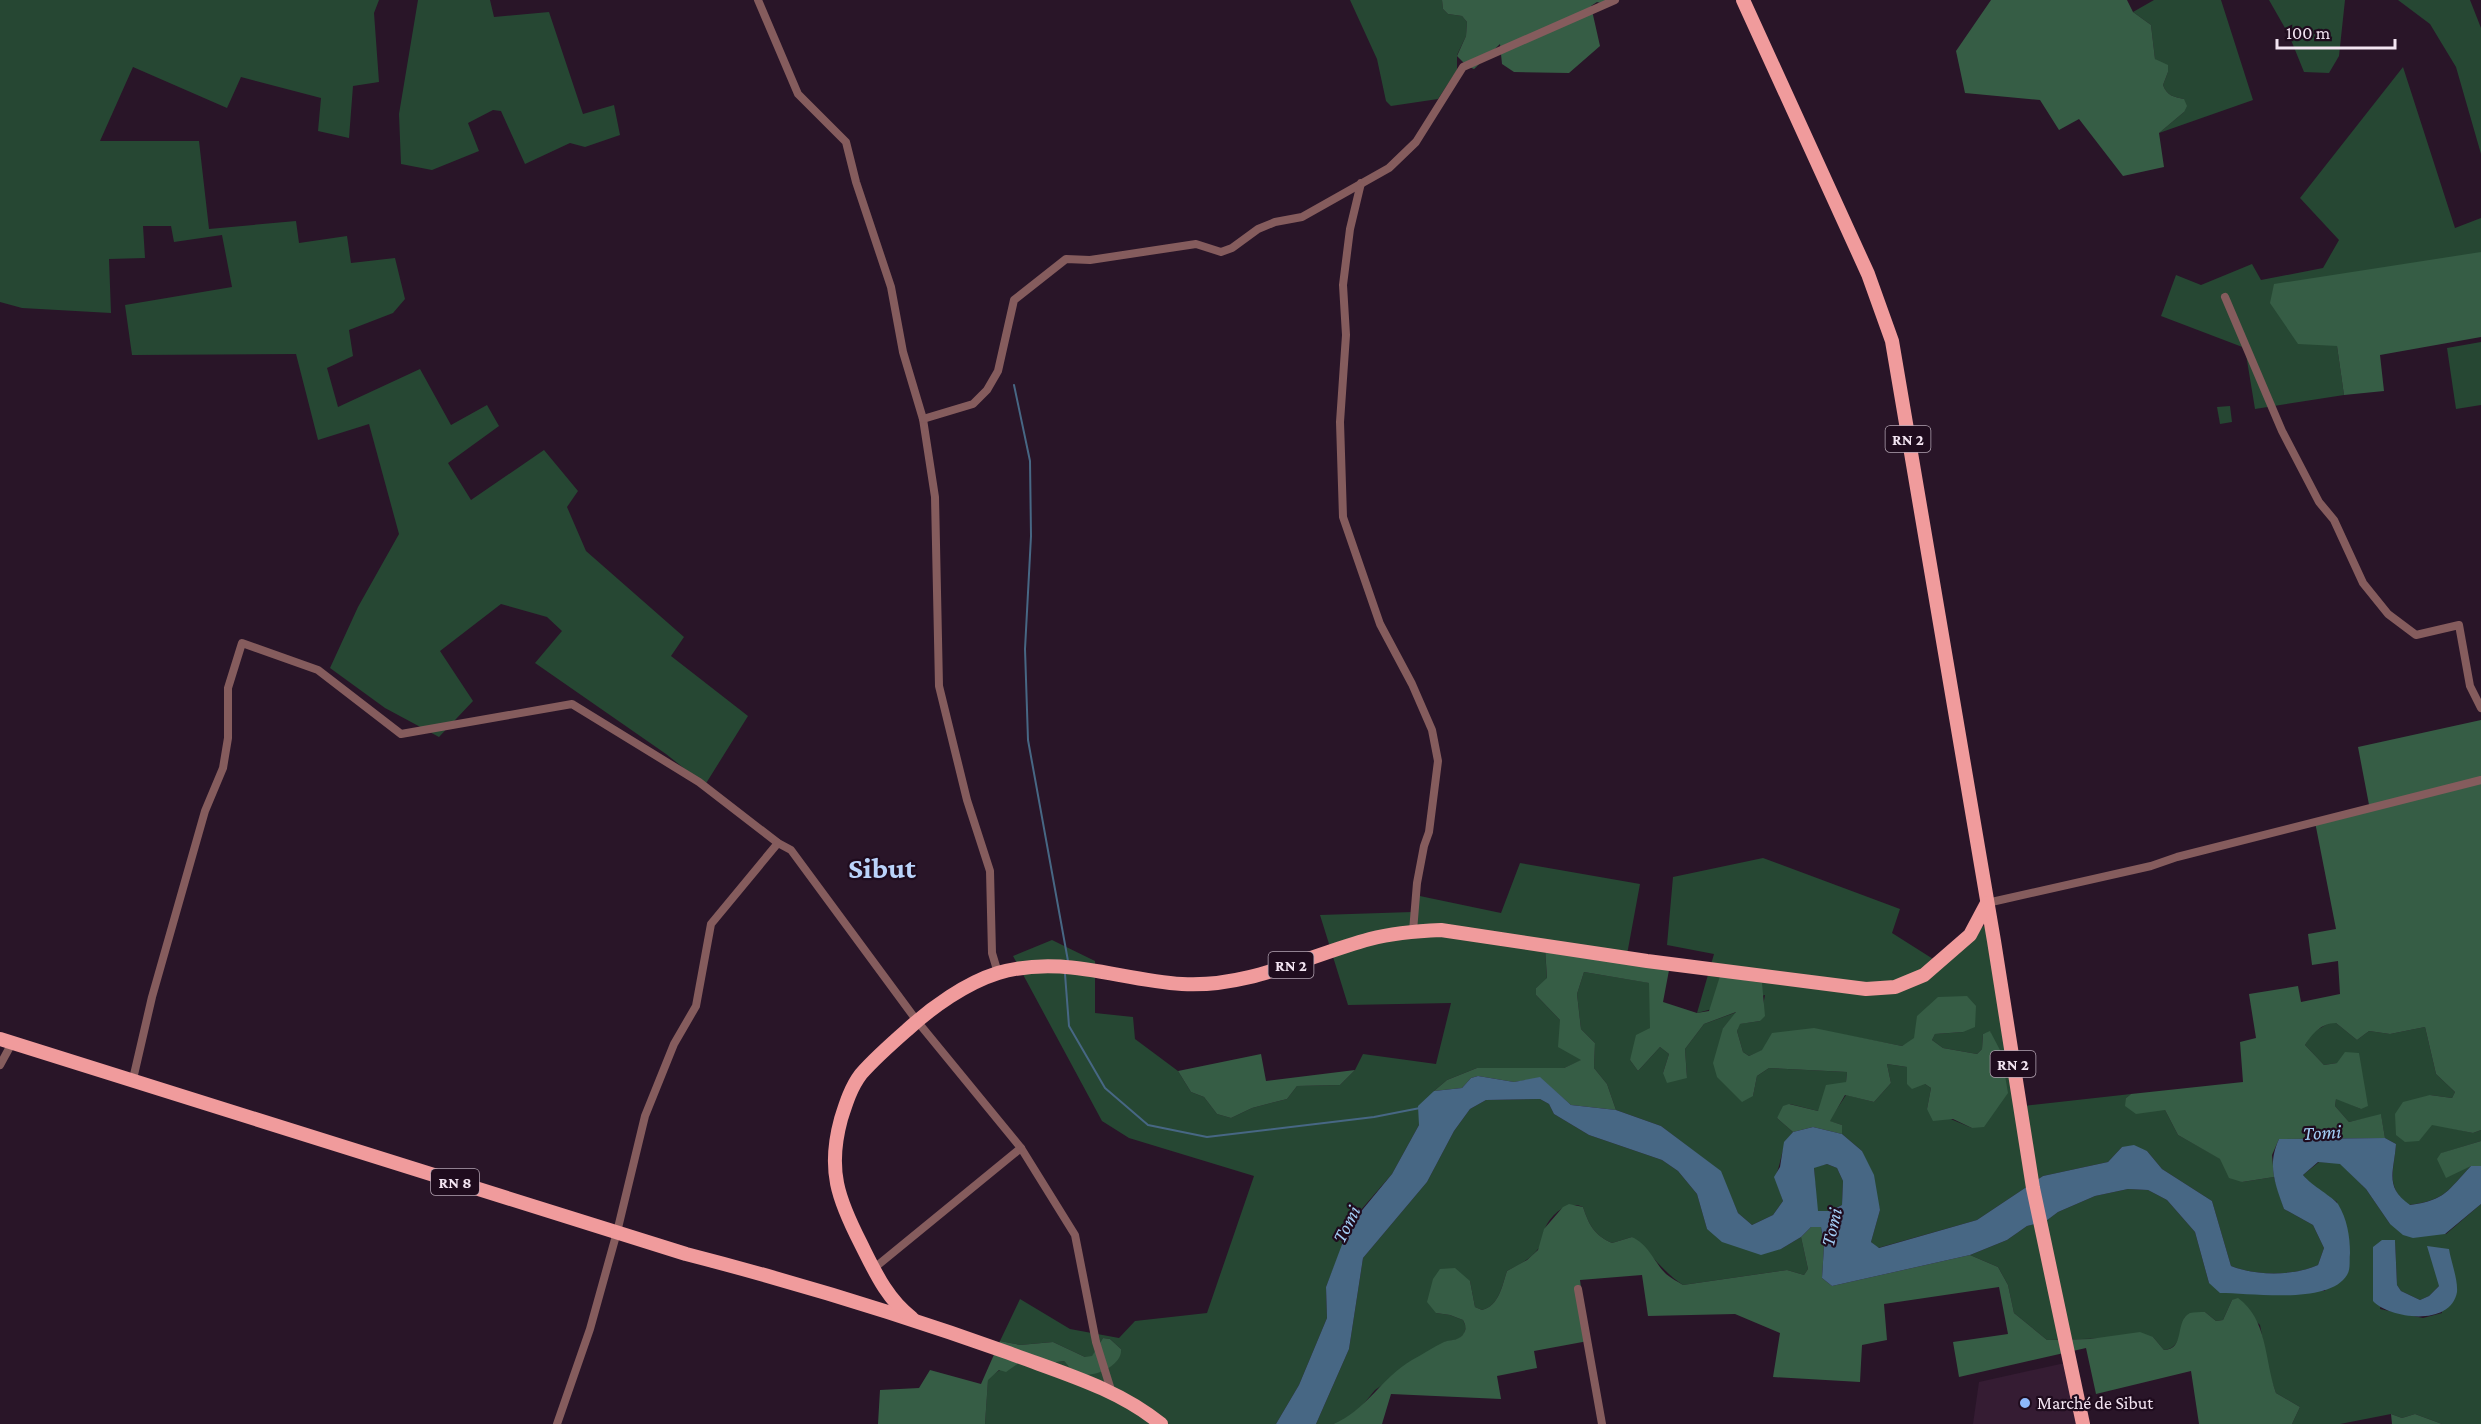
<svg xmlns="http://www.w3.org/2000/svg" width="2481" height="1424" viewBox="0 0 2481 1424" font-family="'Crimson Pro',serif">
<rect width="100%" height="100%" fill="#291528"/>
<path fill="#351c33" d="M2065,1363L2078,1424H1973L1979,1382Z"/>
<g fill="#264733" fill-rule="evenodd">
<path d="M0,0H379L374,13L379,82L353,86L349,138L318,131L321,98L241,77L227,108L133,67L100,141H199L209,229L296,221L299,243L347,236L351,263L395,258L405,299L393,313L349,330L353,356L327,368L338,407L420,369L451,425L487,405L499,426L448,463L471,500L544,450L578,491L567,507L586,551L684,637L671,656L748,716L705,785L666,754L535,663L562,631L547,617L501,604L440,651L473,701L439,737L385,708L330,668L358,607L399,534L369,424L318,440L296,354L132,355L125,305L232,287L222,235L174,242L171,226H143L145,258L109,259L111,313L22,308L0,302Z"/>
<path d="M418,0H490L494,17L549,12L583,114L614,105L620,135L585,147L570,143L525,164L501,111L493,110L468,123L479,151L432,170L401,164L399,114Z"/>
<path d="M1350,0H1442L1443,9L1448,14L1462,16L1467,22L1466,36L1457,55V70L1438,99L1391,106L1386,101L1377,59Z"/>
<path d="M2154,0H2221L2253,100L2159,133L2184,112V99C2174,97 2167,96 2163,85L2168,72L2155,59L2151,25L2133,12Z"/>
<path d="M2269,0H2345L2339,56L2329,73L2304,72L2289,35Z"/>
<path d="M2398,0H2470L2481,28V154L2456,67L2430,24Z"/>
<path d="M2403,67L2455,228L2481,218V252L2337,346L2344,395L2255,409L2245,348L2161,316L2176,275L2201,285L2252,264L2261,280L2323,268L2339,240L2300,198Z"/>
<path d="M2481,342V405L2456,409L2447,348Z"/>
<path d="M2230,406L2232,422L2220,424L2217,407Z"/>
<path d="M1763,858L1900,909L1892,933L1941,964L1987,923L2014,1107L2131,1094L2126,1098L2165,1110L2178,1135L2221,1159L2242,1182L2274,1177L2284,1209L2313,1225L2324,1248L2318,1265C2294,1276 2256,1276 2231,1266L2212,1201L2162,1169L2147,1151L2122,1147L2108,1162L2043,1176L1977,1220L1878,1248L1871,1242L1880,1210L1862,1151L1842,1134V1125L1829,1121L1846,1095L1874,1102L1891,1083L1887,1064L1907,1067V1084H1925L1931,1088L1927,1109L1972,1128L1991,1032L1983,1034L1982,1049L1977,1054L1943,1048L1932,1040L1935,1034L1963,1032L1976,1006L1902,1046L1814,1029L1749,1056L1743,1052L1737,1031L1739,1024L1760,1021L1765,995L1697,1013L1714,954L1667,945L1673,877Z"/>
<path d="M1520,863L1640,884L1626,960L1545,949L1547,979L1536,988V995L1560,1020L1582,1060L1564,1068H1477L1447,1080L1434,1091L1419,1125L1392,1174L1353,1219L1326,1287L1327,1318L1299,1385L1276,1424H985L988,1379C1012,1359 1019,1361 1046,1370L1057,1362L1064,1361L1074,1372L1121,1349L1110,1339L1103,1338L1092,1357H1085L1053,1342L1020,1345L1000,1341L1020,1299L1070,1329L1119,1338L1135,1321L1207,1313L1254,1176L1129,1138L1102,1121L1013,956L1052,940L1095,961V1013L1133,1017L1135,1039L1178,1071L1191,1092L1204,1097L1217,1114L1231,1118L1252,1108L1287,1099L1297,1086L1340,1085L1355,1070L1363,1054L1436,1064L1451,1003L1348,1005L1320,915L1412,912L1415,895L1501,913Z"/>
<path d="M1584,972L1650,983V1028L1630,1060L1638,1071L1660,1047L1669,1054L1663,1073L1687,1078L1685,1049L1704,1024L1737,1012L1723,1028L1753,1096L1757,1076L1769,1068L1847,1072L1846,1082L1818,1111L1790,1104L1777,1118L1793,1132C1780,1146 1783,1160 1775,1177L1783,1201L1773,1215L1752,1225L1738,1213L1720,1171L1661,1126L1616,1110L1607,1084L1594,1068L1595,1043L1581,1029L1577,994Z"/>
<path d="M2329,1023H2336L2357,1040L2369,1031L2390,1034L2425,1027L2436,1074L2455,1092L2452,1098L2430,1095L2432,1124L2473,1133L2481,1130V1141L2442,1153L2471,1166C2447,1191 2446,1200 2409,1205C2385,1187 2394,1171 2396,1144L2385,1138L2381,1115L2349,1122L2335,1106L2336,1098L2361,1109L2337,1063L2324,1065L2305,1045L2312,1033Z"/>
<path d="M1540,1099L1549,1104L1554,1114L1589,1135L1662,1160L1678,1171L1697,1194L1707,1229L1781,1249L1801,1237L1808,1269L1804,1275L1787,1270L1683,1285C1663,1272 1651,1253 1632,1237L1612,1243C1594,1235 1589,1225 1583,1207C1567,1199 1549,1216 1544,1231C1542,1237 1543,1244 1538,1249C1531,1259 1518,1265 1507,1271C1502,1286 1499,1306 1482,1310L1475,1307L1470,1281L1436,1313L1450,1315L1463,1320L1466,1327L1464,1334L1459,1339L1445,1342L1375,1390L1361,1407L1344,1420L1333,1424H1316L1349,1349L1363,1258L1427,1182L1454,1131L1470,1109L1486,1100Z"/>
<path d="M2319,1162L2340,1163L2366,1189L2390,1224L2446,1234L2481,1204V1424H2442L2415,1414L2402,1418L2391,1414L2340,1424H2292L2300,1407L2276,1393L2269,1373L2260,1325L2232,1300L2223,1320L2216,1321L2205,1312L2185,1317C2181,1330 2180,1349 2164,1350L2153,1337L2047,1340L2014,1313L2008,1285L1998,1267L1970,1255L2007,1240L2027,1226L2046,1221L2058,1212L2095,1196L2128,1189L2148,1190L2167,1200L2195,1232L2209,1283L2325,1291L2337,1202L2313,1186L2303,1175ZM2395,1240L2397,1285L2401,1291L2420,1300L2429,1296L2439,1286L2442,1313L2423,1318L2380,1309Z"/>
<path d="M1827,1164L1837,1168L1843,1181L1842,1205L1829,1211H1817L1814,1167Z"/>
</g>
<g fill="#365d45">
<path d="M1442,0H1617L1611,6L1597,2L1591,6L1600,46L1569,73L1514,72L1502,64L1500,44L1474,69L1467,66L1457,56L1466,36L1467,22L1462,16L1448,14L1443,9Z"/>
<path d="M1991,0H2127L2133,12L2151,25L2155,59L2168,65V72L2163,85C2167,96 2174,97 2184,99L2187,106L2184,112L2159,133L2164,167L2123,176L2079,119L2059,130L2040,100L1965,93L1956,51Z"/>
<path d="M2481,252V337L2380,355L2384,391L2344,395L2337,346L2298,344L2270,303L2274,284Z"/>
<path d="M2481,720V1130L2473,1133L2432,1125L2419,1141L2405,1142L2396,1135L2395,1114L2403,1102L2430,1095L2452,1098L2455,1092L2436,1074L2425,1027L2390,1034L2369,1031L2357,1040L2336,1023C2321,1023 2312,1034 2305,1045L2324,1065L2337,1063L2345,1052L2359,1053L2368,1106L2361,1109L2336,1099L2335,1106L2349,1122L2381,1114L2385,1138L2279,1139L2272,1155L2274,1177L2242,1182L2229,1178L2220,1159L2178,1135L2165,1110L2136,1114L2125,1106L2126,1098L2131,1094L2243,1082L2240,1042L2256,1038L2249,994L2298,986L2301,1002L2340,994L2338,961L2312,965L2308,934L2336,929L2315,822L2370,810L2358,747Z"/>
<path d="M1545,948L1670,965L1663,1002L1697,1013L1709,1011L1720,976L1762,983L1765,1016L1760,1021L1740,1024L1737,1031L1743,1052L1749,1056L1762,1050L1772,1033L1814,1028L1902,1046L1914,1038L1917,1016L1938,997L1967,996L1976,1006L1975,1027L1963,1032L1935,1034L1932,1040L1943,1048L1977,1054L1982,1049L1983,1034L1990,1031L2001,1052L2008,1093L1984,1127L1972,1128L1953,1119L1933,1121L1927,1109L1931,1088L1925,1084L1912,1089L1907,1084V1067L1887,1064L1891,1083L1874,1102L1845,1095L1830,1121L1842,1125V1134L1813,1127L1793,1132L1777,1118L1783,1106L1789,1104L1818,1111L1826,1085L1846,1082L1847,1072L1769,1068L1757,1076L1753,1096L1742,1102L1717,1077L1713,1063L1723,1028L1736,1012L1704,1024L1685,1049L1687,1078L1667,1083L1663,1073L1669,1054L1660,1047L1638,1071L1630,1060L1636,1035L1650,1028L1649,983L1584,972L1577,994L1581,1029L1595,1043L1594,1068L1607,1084L1616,1110L1571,1105L1540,1078L1514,1082L1478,1076L1471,1078L1462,1088L1434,1091L1447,1080L1477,1068H1564L1581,1060L1558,1047L1560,1020L1536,995V988L1547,978Z"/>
<path d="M1261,1054L1266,1081L1355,1070L1340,1085L1297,1086L1287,1099L1252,1108L1231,1118L1217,1114L1204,1097L1191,1092L1178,1071Z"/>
<path d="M2481,1141V1166H2471L2446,1178L2437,1159L2441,1153Z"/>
<path d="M1569,1204L1583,1207C1589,1225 1594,1235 1612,1243L1632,1237C1649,1245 1654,1262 1666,1274C1671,1278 1678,1282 1683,1285L1787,1270L1804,1275L1808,1269L1801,1237L1811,1227H1821L1824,1246L1822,1278L1832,1286L1970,1255L1998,1267L2008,1285L2014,1313L2047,1340L2090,1339L2140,1332L2153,1337L2164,1350C2186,1349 2174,1321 2190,1313C2194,1312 2200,1312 2205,1312L2216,1321L2223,1320L2232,1300L2238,1298C2268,1320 2264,1359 2276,1393L2300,1407L2292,1424H2199L2191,1371L2096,1394L2086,1348L1959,1377L1953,1342L2008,1334L1999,1287L1884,1304L1887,1340L1862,1345L1860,1382L1773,1377L1780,1333L1735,1314L1648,1316L1642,1275L1580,1280L1588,1341L1534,1351L1537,1368L1497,1376L1501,1399L1391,1394L1382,1424H1333C1365,1412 1382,1377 1412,1360C1422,1355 1433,1347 1444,1342C1452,1339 1460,1341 1464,1333C1467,1328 1465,1324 1463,1320L1450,1315L1436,1313L1427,1302L1433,1279L1440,1269L1455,1268L1470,1281L1475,1307L1482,1310C1499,1306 1502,1286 1507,1271L1527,1260L1538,1250L1544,1229L1563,1207Z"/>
<path d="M1103,1338L1110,1339L1121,1349C1123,1367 1088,1381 1074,1372C1071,1370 1067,1364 1064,1361L1057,1362L1046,1370L1020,1362L1006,1372L999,1370L988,1380L985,1424H878L880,1390L919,1388L930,1370L981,1384L1000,1341L1020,1345L1053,1342L1085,1357L1092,1356Z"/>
<path d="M2391,1414L2402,1418L2415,1414L2442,1424H2392Z"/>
</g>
<g fill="#476784" fill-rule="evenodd">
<path d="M1478,1076L1514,1082L1540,1077L1571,1105L1616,1110L1661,1126L1721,1171L1738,1213L1752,1225L1773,1215L1783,1201L1774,1177L1780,1167L1784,1142L1793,1132L1813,1127L1842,1134L1862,1151L1874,1175L1880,1210L1871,1242L1879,1248L1977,1220L2043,1176L2108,1162L2122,1147L2134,1145L2147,1151L2162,1169L2212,1201L2231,1266C2256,1276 2294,1276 2318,1265L2324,1248L2313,1225L2284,1209C2275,1183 2267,1165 2279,1139L2385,1138L2396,1144C2394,1172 2384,1187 2410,1205C2446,1200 2447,1191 2471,1166H2481V1204L2445,1234L2413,1238L2403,1235L2390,1224L2366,1189L2340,1164L2318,1162L2303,1175C2312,1186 2333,1197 2338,1204C2347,1219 2350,1236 2350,1253C2349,1260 2351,1269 2347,1275C2329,1305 2252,1293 2220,1293L2209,1283L2195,1232L2167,1200L2148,1190L2128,1189L2095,1196L2058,1212L2046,1221L2027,1226L2007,1240L1970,1255L1832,1286L1822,1278L1824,1246L1821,1227H1811L1801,1237L1781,1249L1761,1255L1722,1242L1707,1229L1697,1194L1678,1171L1662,1160L1589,1135L1554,1114L1549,1104L1540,1099L1486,1100L1470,1109L1454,1131L1427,1182L1363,1258L1349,1349L1316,1424H1276L1299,1385L1327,1318L1326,1287L1349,1226L1392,1174L1419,1125L1418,1106L1434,1091L1462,1088L1471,1078ZM1827,1164L1837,1168L1843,1181L1842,1205L1830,1211H1818L1814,1168Z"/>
<path d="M2382,1240H2395L2397,1285L2401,1291L2420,1300L2429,1296L2439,1286L2427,1246L2449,1249C2451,1262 2458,1279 2457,1292C2451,1327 2390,1319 2373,1301V1247Z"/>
</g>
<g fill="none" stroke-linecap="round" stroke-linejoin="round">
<g stroke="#476784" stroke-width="2">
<path d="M1014,385L1030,461L1031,536L1025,649L1028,740L1068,961"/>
<path d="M1065,974L1069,1026L1105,1088L1148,1125L1207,1137L1374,1117L1420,1108"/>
</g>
<g stroke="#855c5d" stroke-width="8">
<path d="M758,0L798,94L846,142L856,182L891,287L903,352L923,419L935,497L939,686L967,800L990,871L992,953L998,973"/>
<path d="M1361,183L1350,229L1343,285L1346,335L1340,422L1343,517L1380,624L1412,684L1432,730L1438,761L1429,832L1424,846L1417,883L1413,931"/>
<path d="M2225,297L2282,431L2319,502L2334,520L2363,583L2388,614L2416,635L2459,625L2470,686L2481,708"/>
<path d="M923,419L973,404L987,390L998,371L1014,300L1066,259L1090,260L1196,244L1221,252L1232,248L1258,229L1275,222L1302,217L1389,168L1416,142L1463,67L1615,0"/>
<path d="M1987,903L2151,866L2177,857L2481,780"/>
<path d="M0,1065L12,1043"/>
<path d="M133,1079L152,997L205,811L223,768L228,738V688L242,643L318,670L401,734L572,704L699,782L778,843L791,850L917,1021L1021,1148L1075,1235L1096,1342L1111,1390"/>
<path d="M873,1269L1021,1148"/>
<path d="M1578,1289L1602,1424"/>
<path d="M557,1424L590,1329L617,1232L645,1116L674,1044L696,1006L711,924L778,843"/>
</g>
<g stroke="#f09b9c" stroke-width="14">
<path d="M1743,0L1868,274L1892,341L1994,941L2033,1188L2083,1424"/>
<path d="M0,1039L686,1254C795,1282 903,1315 1009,1353C1062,1373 1117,1388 1161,1424"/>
<path d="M912,1318C887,1299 875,1272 861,1244C838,1199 827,1170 841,1119C846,1103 851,1087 861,1074C875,1058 891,1044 907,1030C932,1007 966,983 998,973C1063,954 1118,980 1182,984C1248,988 1307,956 1370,939C1393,933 1417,931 1441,930L1647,961L1866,989L1895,987L1924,975L1970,935L1987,903"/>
</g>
</g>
<circle fill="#8db9fc" stroke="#1f0c1e" stroke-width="2" cx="2025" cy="1403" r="6"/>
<g text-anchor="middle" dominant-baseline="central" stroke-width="4.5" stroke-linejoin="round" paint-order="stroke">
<g fill="#1f0c1e" stroke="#b3a4b2" stroke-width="1.5">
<rect x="1885.5" y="426" width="45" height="26" rx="4.5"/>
<rect x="1268.5" y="952" width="45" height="26" rx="4.5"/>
<rect x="1990.5" y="1051" width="45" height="26" rx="4.5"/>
<rect x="431" y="1169" width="48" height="26" rx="4.5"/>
</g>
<g font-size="16" font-weight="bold" fill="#f3e5f2">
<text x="1908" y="439">RN 2</text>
<text x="1291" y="965">RN 2</text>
<text x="2013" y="1064">RN 2</text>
<text x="455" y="1182">RN 8</text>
</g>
<g font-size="18" fill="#f3e5f2" stroke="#1f0c1e" text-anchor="start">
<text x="2037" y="1403">Marché de Sibut</text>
</g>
<g font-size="20" font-style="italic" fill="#a4cef6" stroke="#1f0c1e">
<text transform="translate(2322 1132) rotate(-3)">Tomi</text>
<text transform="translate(1346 1224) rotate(-63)">Tomi</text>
<text transform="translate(1831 1227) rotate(-77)">Tomi</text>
</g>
<g font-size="30" font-weight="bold" fill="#bad3fa" stroke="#1f0c1e">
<text x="882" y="867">Sibut</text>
</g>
</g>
<path d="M2277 39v9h118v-9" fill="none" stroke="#f3e5f2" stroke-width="3"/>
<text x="2286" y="39" font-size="18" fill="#f3e5f2" stroke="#1f0c1e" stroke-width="4.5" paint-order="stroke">100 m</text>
</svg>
